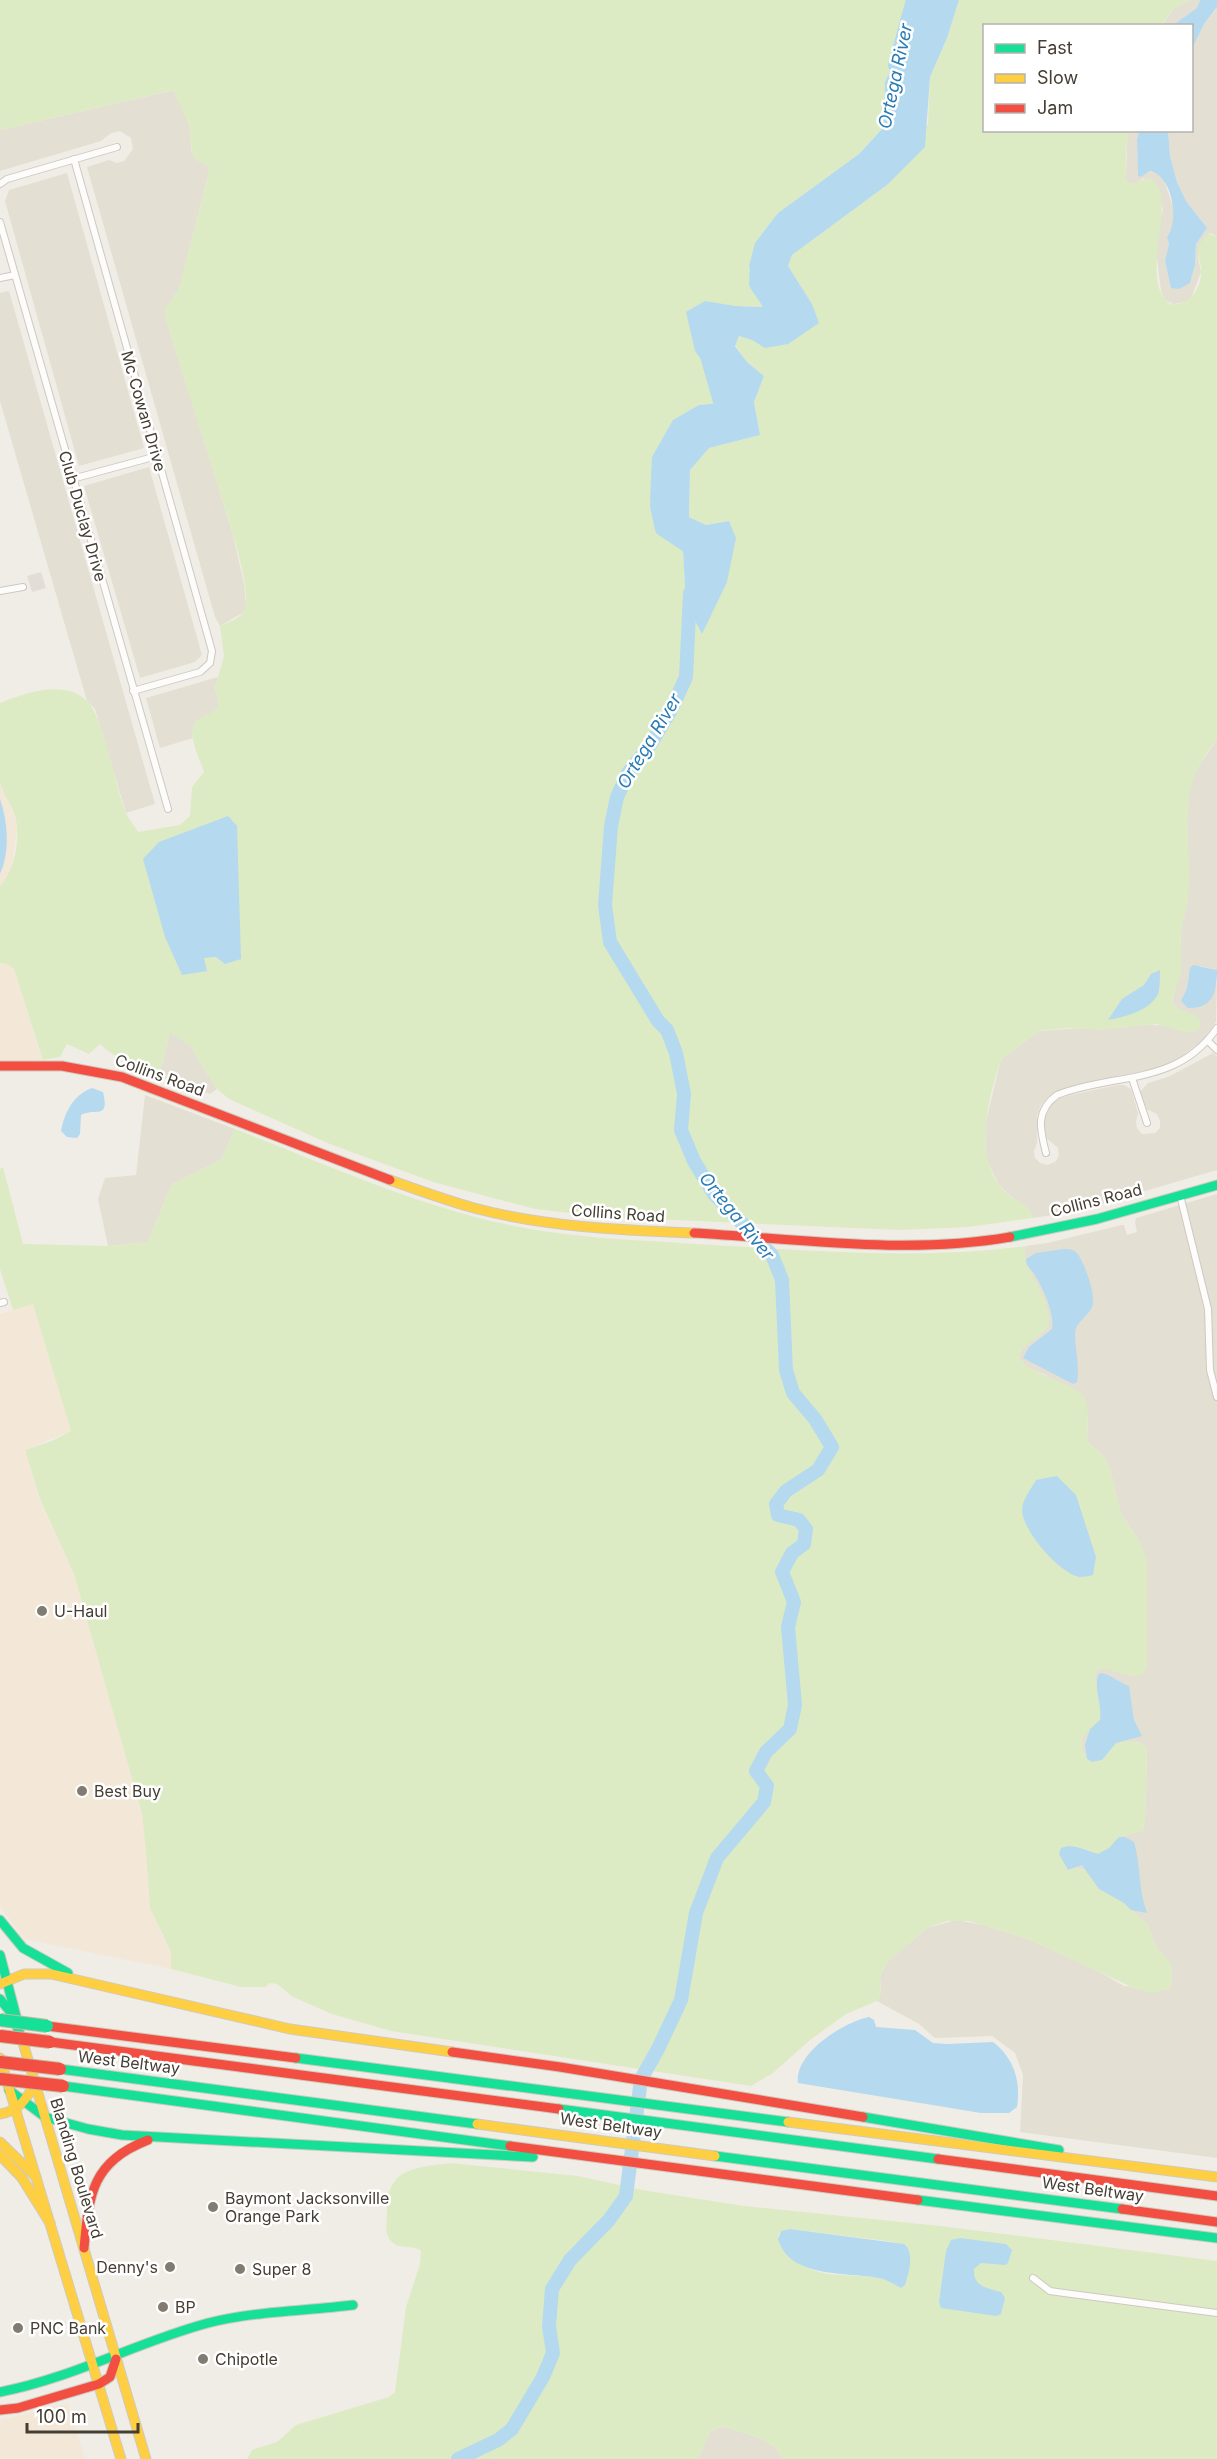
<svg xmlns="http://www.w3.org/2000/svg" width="1217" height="2459" viewBox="0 0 1217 2459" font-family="Inter,sans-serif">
<rect width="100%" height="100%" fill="#f0ede6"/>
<g fill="#e4dfd3">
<path d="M1190,0H1200L1197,8L1173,25L1162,26L1173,9Z"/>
<path d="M1217,8V236L1210,233L1203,239L1198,258L1201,272L1192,296L1186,302L1173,304L1165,300L1161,291L1157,259V239L1163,208L1144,178L1136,184H1130L1126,181L1127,140L1129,131H1139L1137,139L1138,175L1148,171L1160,175L1164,180L1173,207L1174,225L1167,237L1169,244L1165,261L1171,288L1190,283L1195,265L1196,244L1207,228L1186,201L1177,182L1170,156L1168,131L1192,130V49L1204,24Z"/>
<path d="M174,90L189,125L192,154L208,166L209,173L179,289L165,310L166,319L232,531L244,584L246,606L244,612L220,626L215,617L87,167L109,160L117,163L124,161L133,149L131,138L120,131L111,133L101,141L0,171V130Z"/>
<path d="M67,173L144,448L79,466L5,201L9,190Z"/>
<path d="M9,291L155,804L126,813L95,709L87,701L0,401V293Z"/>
<path d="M149,467L202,655L195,662L140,678L84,486Z"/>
<path d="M218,677L215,687L219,706L212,714L198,720L192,733L193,738L160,748L146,698Z"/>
<path d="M1217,739V970L1200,966L1189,974L1187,988L1181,1001H1210L1217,984L1216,1022L1203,1040L1174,1062L1147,1072L1074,1086L1049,1096L1041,1105L1037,1115V1143L1034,1151L1035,1158L1040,1163L1047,1165L1055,1162L1059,1156L1058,1148L1045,1137L1043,1127L1048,1108L1054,1101L1062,1097L1117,1085H1124L1131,1089L1138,1113L1136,1122L1137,1128L1142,1134L1155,1133L1160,1128V1121L1157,1114L1146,1109L1140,1092L1148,1083L1168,1077L1213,1053L1217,1056V1170L1073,1212L1033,1218L1030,1211L1008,1194L998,1183L986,1159L985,1125L1001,1059L1039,1031L1142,1024L1168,1026L1177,1008L1172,1002L1181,964V933L1188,863L1187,815L1189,794L1195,771Z"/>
<path d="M170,1031L190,1046L217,1089L210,1094L159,1076Z"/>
<path d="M145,1095L235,1129L221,1160L172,1184L148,1242L108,1246L98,1199L105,1178L136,1175Z"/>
<path d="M1217,1194V2158L1020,2132L1023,2075L1015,2053L992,2036L935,2038L919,2024L877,2001L881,1993L880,1976L887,1962L927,1928L956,1920L983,1925L1030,1940L1096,1970L1124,1986L1169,1989L1172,1980L1170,1963L1155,1945L1148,1925L1124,1903L1099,1889L1084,1870L1076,1868L1068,1870L1119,1837L1143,1830L1145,1821L1147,1750L1143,1744L1136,1742L1112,1747L1102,1760L1087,1759L1082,1750L1081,1739L1090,1729L1095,1672L1100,1668L1105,1669L1140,1542L1121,1514L1110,1469L1105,1458L1087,1441L1088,1415L1046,1375L1028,1368L1020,1360L1018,1355L1025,1345L1026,1263L1024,1255L1026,1246L1047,1243L1122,1225H1124L1127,1235L1137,1232L1135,1222L1136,1218Z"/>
<path d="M723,2426L760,2438L775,2447L782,2459H698L710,2432Z"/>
</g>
<g fill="#f3e8d8">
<path d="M0,781L14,815L17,828L13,860L5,880L0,886Z"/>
<path d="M0,963L8,964L14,969L43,1060L0,1063Z"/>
<path d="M33,1303L71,1431L25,1450L40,1500L74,1574L115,1719L142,1814L159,1929L171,1952V1969L24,1939L0,1906V1314Z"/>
<path d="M68,2403L85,2459H0V2420Z"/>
</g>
<path fill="#e2ded7" d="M41,572L46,588L32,592L27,576Z"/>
<g fill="#ddebc4" fill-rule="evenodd">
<path d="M0,0H916L910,28L885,82L883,128L859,154L778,213L749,266L760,291L763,307L735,306L722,388V403L699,405L660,522L683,551L686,603L729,521L706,525L689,517L690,470L709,448L760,435L754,402L764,376L747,362L735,345L739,336L752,340L765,348L812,304L788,266L792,255L887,185L928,124L930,77L947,38L959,0H1190L1173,9L1162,25L984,26V130L1129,131L1126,153V181C1137,190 1146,171 1155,182C1176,206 1138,280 1170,304C1188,307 1203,288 1201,269C1201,263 1197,257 1198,250C1199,244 1203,238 1208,234L1217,236V739C1171,794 1194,835 1188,898C1187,910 1182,922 1181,934C1180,948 1183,962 1180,976C1178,985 1173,992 1172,1002C1177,1012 1192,1011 1200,1019V1027L1194,1032H1184L1156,1024L1102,1030L1068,1028L1039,1031L1001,1059C988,1102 969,1162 1010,1196C1018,1202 1032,1208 1033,1218L968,1227L901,1230L605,1217L535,1209L433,1182L330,1144L229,1099L217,1089L190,1046L170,1032L159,1076C139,1064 115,1060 100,1044L89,1054L67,1044L60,1057L43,1060L14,969L8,964L0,963V886C15,869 21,838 15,816C11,804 3,794 0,782C0,765 0,723 0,703C25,693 65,679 87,701C104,717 115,787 126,813C129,819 134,826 138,832L180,825L190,816L192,787L204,772C200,759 183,728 199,719C208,714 212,714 219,706L215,687L224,656L220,626C228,622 242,618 245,609C253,581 214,477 205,445C191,403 179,361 166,319L165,310L179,289L209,173L208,166L196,160L192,154L189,125L173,90L0,130ZM237,826L216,957L204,958Z"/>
<path d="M235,1129C323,1163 412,1204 505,1224C573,1239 644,1240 713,1245C817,1251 923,1260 1026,1246C1019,1271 1056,1300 1048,1328L1020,1351V1360C1033,1375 1068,1381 1085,1397L1088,1415L1087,1441L1105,1458L1110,1469L1121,1514L1140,1542L1147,1560V1665L1143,1674C1127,1681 1112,1665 1097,1670C1092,1687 1103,1702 1100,1720L1081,1739C1082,1749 1083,1757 1092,1762L1102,1760L1116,1743L1128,1741L1143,1744L1147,1750L1145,1821L1143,1831L1119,1837L1109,1848L1098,1854L1076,1846L1068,1870L1076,1868L1084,1870L1099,1889L1124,1903L1148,1925L1155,1945L1170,1962L1172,1980L1169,1989L1152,1993L1136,1989L1030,1940L969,1921H947L927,1928L887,1962L880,1976L881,1994L877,2001L846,2014L810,2040L773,2073L751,2086L391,2031L332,2014L293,1997L277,1984L270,1983L265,1987H241L171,1969V1952L150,1908L146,1851L142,1814L115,1719L74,1574L40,1499L25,1450L52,1441L71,1431L33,1304L13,1310L0,1269V1169L3,1167L23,1244L108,1246L148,1242L172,1184L221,1160Z"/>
<path d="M450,2163L578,2176L642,2190L744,2206L940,2226L1217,2261V2459H782L775,2447L760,2438L723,2426L710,2432L698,2459H247L252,2450L277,2442L296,2425L389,2397L395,2392L406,2307L420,2264L421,2251C413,2244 398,2250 391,2241C384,2234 387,2222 387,2214C386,2168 413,2168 450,2163ZM790,2229L895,2242L901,2288C893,2284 888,2280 880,2278C863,2275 845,2276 828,2274C810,2271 774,2256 779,2233Z"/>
</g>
<g fill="#b5d9ef">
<path d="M916,0H959L947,38L930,77L925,147L887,185L792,255L788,266L812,304L819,323L788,344L765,348L752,340L739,336L735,346L747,362L764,376L754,402L760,435L709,448L690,470L689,517L706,525L729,521L736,538L727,582L702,634L686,603L683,551L660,522L650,501L652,457L673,420L699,405L722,403V388L695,351L686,312L705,301L735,306L762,307L760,291L749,266L755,243L778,213L859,154L883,128L885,82L910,28Z"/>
<path d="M1200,0H1217V7L1204,24L1192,49V26L1173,25L1197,8Z"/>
<path d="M1139,131H1168L1170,156L1177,182L1186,201L1207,228L1196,244L1195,265L1190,283L1179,289L1171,288L1165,261L1169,244L1167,237C1180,220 1172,174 1149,171L1141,177L1138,176L1137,139Z"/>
<path d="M0,799C8,822 10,852 0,874Z"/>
<path d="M228,816L237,826L241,959L225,964L216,957L204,958L207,971L182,975L165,937L143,859L159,842Z"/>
<path d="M1193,965L1217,970C1217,992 1213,1009 1188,1008L1181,1001L1187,988L1190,968Z"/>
<path d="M1160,970C1160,977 1160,988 1158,994C1150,1011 1124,1017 1108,1020L1122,999L1144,985L1151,974Z"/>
<path d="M92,1088L103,1092C110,1121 95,1107 81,1115L80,1134L77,1138L67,1137L61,1131C65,1112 73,1095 92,1088Z"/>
<path d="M1064,1249C1069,1249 1073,1249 1077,1253C1084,1262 1097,1296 1092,1307C1087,1318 1076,1321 1075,1334C1075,1350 1080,1366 1077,1382L1073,1384L1023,1358L1029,1347L1052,1329C1055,1313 1043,1289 1035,1275C1031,1269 1026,1267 1026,1259L1036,1253Z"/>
<path d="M1057,1476L1076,1495L1096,1557L1093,1575C1089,1576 1083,1577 1079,1577C1059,1573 1022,1530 1022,1510C1022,1500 1031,1489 1036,1480Z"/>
<path d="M1101,1673C1112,1675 1118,1682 1129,1686L1134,1720L1142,1736L1116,1743L1102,1760L1092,1762L1087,1759L1085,1745L1090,1729L1100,1720C1102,1703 1094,1690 1098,1675Z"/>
<path d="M1119,1837H1125L1134,1842C1141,1866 1138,1889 1147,1913L1131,1910L1124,1903L1099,1889L1082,1865L1068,1870L1059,1854L1061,1848C1074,1843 1085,1850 1098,1854L1109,1848Z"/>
<path d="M869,2017L874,2020L876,2027L915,2030L933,2043L947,2044L993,2042C1014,2058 1021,2081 1017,2107L1009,2113H981L798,2083C794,2053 844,2022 869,2017Z"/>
<path d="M790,2229L904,2244C915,2253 909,2273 905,2285L901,2288C893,2284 888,2280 879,2278C849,2272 789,2279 778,2239L781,2231Z"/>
<path d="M960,2238L1006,2244L1012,2250L1008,2263L1005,2265L981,2263L974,2269C973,2287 987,2288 1001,2292L1005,2298L1001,2314L996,2316L941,2308L939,2302L946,2251L951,2240Z"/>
</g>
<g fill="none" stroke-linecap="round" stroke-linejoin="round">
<g stroke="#b5d9ef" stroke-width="14">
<path d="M895,65L913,0"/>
<path d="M757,264L756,284L769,303"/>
<path d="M707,356L721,405L714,418"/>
<path d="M657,506L662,529L686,545"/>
<path d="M458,2459L498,2440L512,2429L543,2377L553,2353L549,2326L552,2289L570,2260L609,2220L626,2196L641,2079L658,2049L681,2000L696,1913L717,1858L764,1802L767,1786L756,1771L766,1752L790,1729L795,1705L788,1627L794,1602L782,1572L792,1553L804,1544L806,1529L799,1520L778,1515L776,1504L786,1491L818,1470L832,1447L815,1419L793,1393L786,1370L782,1280L772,1255L714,1194L694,1161L681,1130L684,1094L676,1053L667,1030L658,1021L610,942L605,905L611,826L617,797L628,773L650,745L672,708L686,677L690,593"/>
</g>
<defs>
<g id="street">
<path d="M74,159L212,651L210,663L200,672L133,691"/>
<path d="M0,184L7,179L117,147"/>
<path d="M0,222L168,809"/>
<path d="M0,278L15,275"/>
<path d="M72,479L157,456"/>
<path d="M0,591L23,587"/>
<path d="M1208,1041L1217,1050"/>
<path d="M1132,1078L1147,1123"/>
<path d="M1046,1153C1040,1130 1035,1111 1057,1095C1115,1072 1176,1087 1217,1028"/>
<path d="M1180,1195L1208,1309L1210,1370L1217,1397"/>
<path d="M0,1303L4,1302"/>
<path d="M1033,2278L1050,2291L1064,2293L1217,2313"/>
</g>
<g id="fast">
<path d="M1010,1237L1097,1219L1217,1185"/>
<path d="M0,1920L23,1948L68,1973"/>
<path d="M0,1955L16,2016"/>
<path d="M0,1999L12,2014L21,2037"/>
<path d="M296,2058L788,2122"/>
<path d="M60,2069L477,2124"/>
<path d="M63,2086L510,2146"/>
<path d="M9,2090L45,2117L88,2129L122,2135L533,2157"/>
<path d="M559,2109L938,2159"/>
<path d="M863,2117L1059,2150"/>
<path d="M715,2156L1122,2209"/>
<path d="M918,2200L1217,2238"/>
<path d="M0,2392C73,2378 137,2342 208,2323C255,2311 305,2311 353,2305"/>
</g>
<g id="slow">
<path d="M390,1180C418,1190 445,1200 474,1208C545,1227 621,1230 694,1233"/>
<path d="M0,1984L24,1974H51L290,2029L452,2052"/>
<path d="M21,2036L146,2459"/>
<path d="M0,2058L121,2459"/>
<path d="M0,2114C19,2111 27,2099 35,2082"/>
<path d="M788,2122L1217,2177"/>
<path d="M477,2124L715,2156"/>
<path d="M0,2142L36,2177"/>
<path d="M0,2155L22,2178L50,2223"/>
</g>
<g id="jam">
<path d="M0,1066H62L122,1077L390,1180"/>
<path d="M694,1233C799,1239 907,1255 1010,1237"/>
<path d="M47,2026L296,2058"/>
<path d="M50,2042L559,2109"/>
<path d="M452,2052L560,2067L863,2117"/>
<path d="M510,2146L918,2200"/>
<path d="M938,2159L1217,2196"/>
<path d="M1122,2209L1217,2222"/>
<path d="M84,2248C89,2193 92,2162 148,2140"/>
<path d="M0,2410L18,2408L99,2384L110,2377L116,2359"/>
</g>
</defs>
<use href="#street" stroke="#ccc9c3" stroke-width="8"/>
<use href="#fast" stroke="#cfcabd" stroke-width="11"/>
<use href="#slow" stroke="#cfcabd" stroke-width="11"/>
<use href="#jam" stroke="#cfcabd" stroke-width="11"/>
<use href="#street" stroke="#fdfcfb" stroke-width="6"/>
<use href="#fast" stroke="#16e098" stroke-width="9"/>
<use href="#slow" stroke="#ffcf43" stroke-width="9"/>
<use href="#jam" stroke="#f24e42" stroke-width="9"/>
<defs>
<path id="fast-bridge" d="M0,2020L47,2026"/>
<g id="jam-bridge">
<path d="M0,2036L50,2042"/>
<path d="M0,2062L60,2069"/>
<path d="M0,2079L63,2086"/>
</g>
</defs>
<use href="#fast-bridge" stroke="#c8b9a0" stroke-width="14" stroke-linecap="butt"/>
<use href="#jam-bridge" stroke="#c8b9a0" stroke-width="14" stroke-linecap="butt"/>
<use href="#fast-bridge" stroke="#16e098" stroke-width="12"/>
<use href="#jam-bridge" stroke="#f24e42" stroke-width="12"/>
</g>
<g fill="#817b72" stroke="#fff" stroke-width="2">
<circle cx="42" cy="1611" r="6"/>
<circle cx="82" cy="1791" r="6"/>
<circle cx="213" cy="2207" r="6"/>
<circle cx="170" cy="2267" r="6"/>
<circle cx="240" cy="2269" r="6"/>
<circle cx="163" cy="2307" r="6"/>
<circle cx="18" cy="2328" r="6"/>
<circle cx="203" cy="2359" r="6"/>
</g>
<g text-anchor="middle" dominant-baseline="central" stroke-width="5" stroke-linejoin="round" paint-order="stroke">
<g font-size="16" fill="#453e33" stroke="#fff">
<text transform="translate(144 411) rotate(74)">Mc Cowan Drive</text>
<text transform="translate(83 516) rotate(74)">Club Duclay Drive</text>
<text transform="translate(160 1075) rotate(20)">Collins Road</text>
<text transform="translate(1096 1200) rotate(-14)">Collins Road</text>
<text transform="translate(618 1213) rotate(4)">Collins Road</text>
<text transform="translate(129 2062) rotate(7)">West Beltway</text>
<text transform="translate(611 2125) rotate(8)">West Beltway</text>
<text transform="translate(77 2168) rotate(73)">Blanding Boulevard</text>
<text transform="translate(1093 2189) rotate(8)">West Beltway</text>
</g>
<g font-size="16" fill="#453e33" stroke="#fff" text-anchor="start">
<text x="54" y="1611">U-Haul</text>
<text x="94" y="1791">Best Buy</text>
<text x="225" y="2198">Baymont Jacksonville<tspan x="225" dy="18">Orange Park</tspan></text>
<text x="158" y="2267" text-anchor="end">Denny's</text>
<text x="252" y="2269">Super 8</text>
<text x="175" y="2307">BP</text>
<text x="30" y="2328">PNC Bank</text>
<text x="215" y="2359">Chipotle</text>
</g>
<g font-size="18" font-style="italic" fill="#287bb5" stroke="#fff">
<text transform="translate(895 76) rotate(-78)">Ortega River</text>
<text transform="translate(649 741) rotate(-59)">Ortega River</text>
<text transform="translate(737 1216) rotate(51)">Ortega River</text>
</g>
</g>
<rect x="983" y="24" width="210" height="108" fill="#ffffff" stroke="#b5b2ad" stroke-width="1.5"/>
<rect x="995" y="44" width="30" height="9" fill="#16e098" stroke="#b5b2ad" stroke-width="1.5"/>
<text x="1037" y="54" font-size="18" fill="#453e33">Fast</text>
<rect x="995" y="74" width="30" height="9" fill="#ffcf43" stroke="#b5b2ad" stroke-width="1.5"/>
<text x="1037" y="84" font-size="18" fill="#453e33">Slow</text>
<rect x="995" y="104" width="30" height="9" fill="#f24e42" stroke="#b5b2ad" stroke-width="1.5"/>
<text x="1037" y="114" font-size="18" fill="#453e33">Jam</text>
<path d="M27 2423v9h111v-9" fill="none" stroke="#453e33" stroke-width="3"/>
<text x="36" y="2423" font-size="18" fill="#453e33" stroke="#ffffff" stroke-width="4.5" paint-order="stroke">100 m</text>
</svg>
